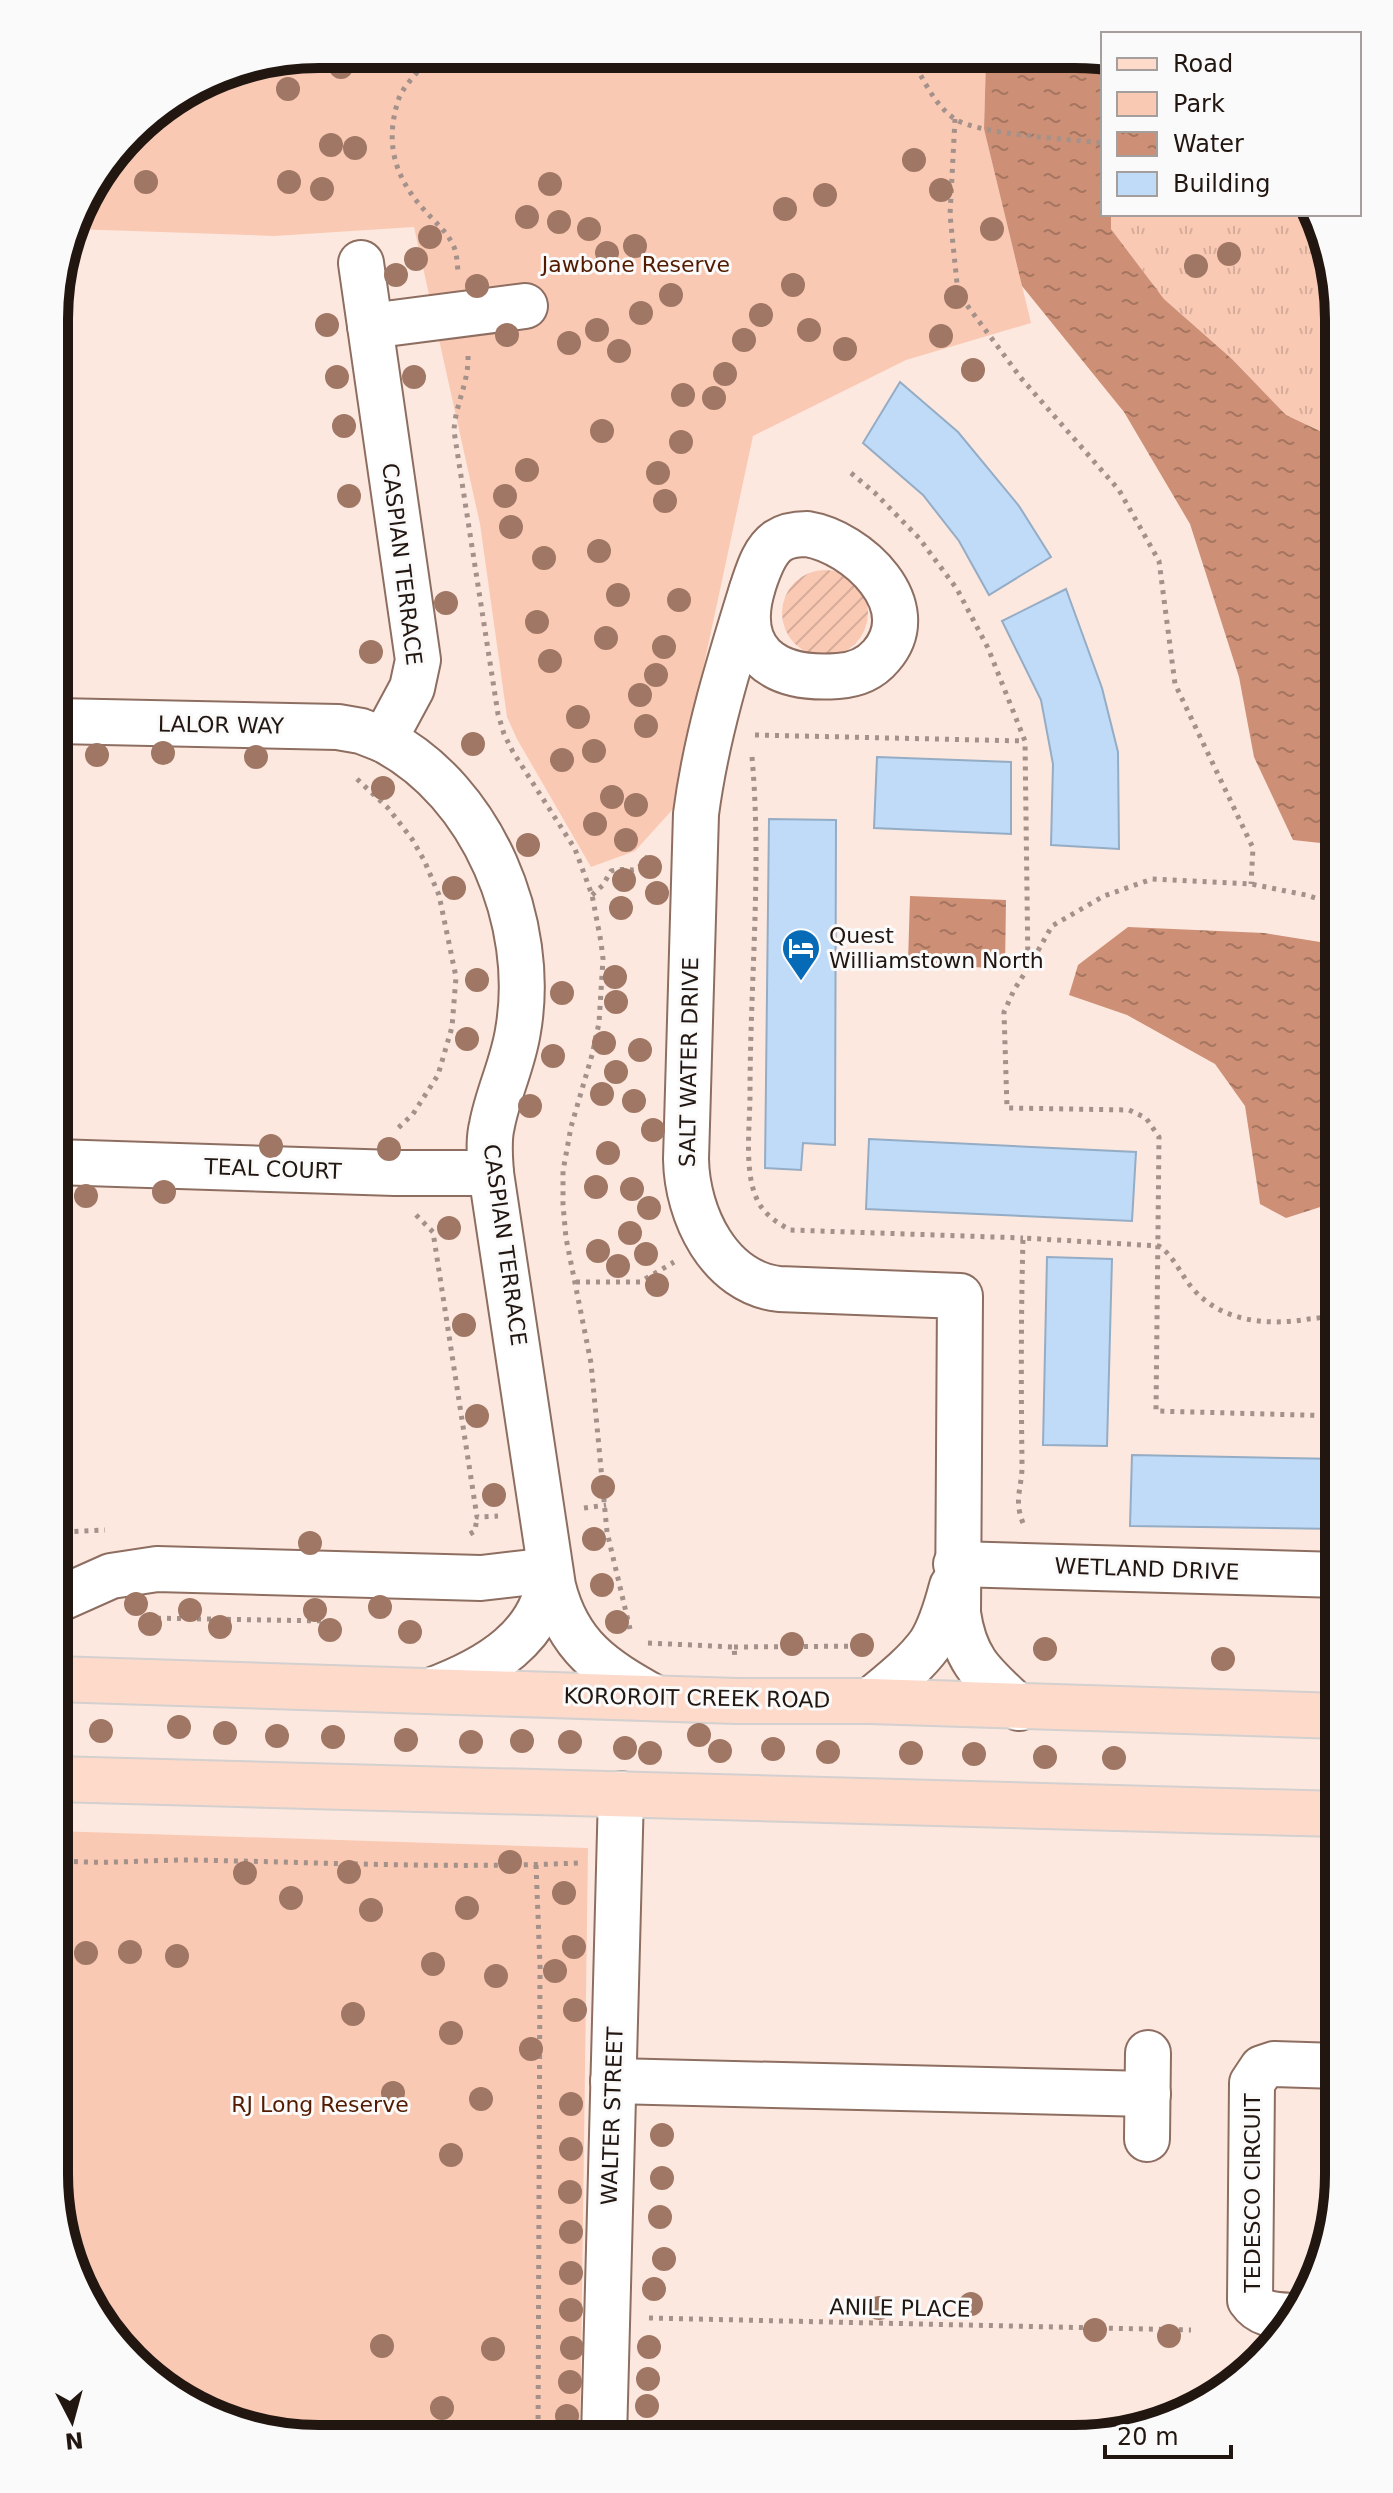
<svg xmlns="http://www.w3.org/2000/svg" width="1393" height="2493" viewBox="0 0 1393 2493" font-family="'DejaVu Sans',sans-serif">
<defs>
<pattern id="grass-tufts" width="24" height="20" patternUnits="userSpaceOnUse" patternTransform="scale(2)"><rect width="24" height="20" fill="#fac9b4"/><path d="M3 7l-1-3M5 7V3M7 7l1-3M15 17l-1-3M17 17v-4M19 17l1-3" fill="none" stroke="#d6ac9a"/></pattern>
<pattern id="garden-furrows" width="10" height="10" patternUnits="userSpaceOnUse" patternTransform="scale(2)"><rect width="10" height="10" fill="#fac9b4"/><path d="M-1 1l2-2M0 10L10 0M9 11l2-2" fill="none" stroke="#d6ac9a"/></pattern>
<pattern id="water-ripples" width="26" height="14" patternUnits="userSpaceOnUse" patternTransform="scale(2)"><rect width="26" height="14" fill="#cd9076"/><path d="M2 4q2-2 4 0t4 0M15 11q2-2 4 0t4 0" fill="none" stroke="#a6755f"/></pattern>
</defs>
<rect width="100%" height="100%" fill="#fde8df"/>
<path fill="url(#grass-tufts)" d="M1111,214H1312L1325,234L1339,319V440L1286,415L1232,359L1164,299L1111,229Z"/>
<g fill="#fac9b4">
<path d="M319,54L986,58L984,129L1031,323L906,360L753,436L673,809L635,851L591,867L517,739L507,717L480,524L414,227L274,236L73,229L82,202L144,120L218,74Z"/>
<path d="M54,1831L588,1848L580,2438L284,2437L157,2384L99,2321L68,2259L54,2174Z"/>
</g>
<circle fill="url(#garden-furrows)" cx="825" cy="613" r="43"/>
<g fill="url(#water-ripples)">
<path d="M986,58L1103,59V214H1111V229L1164,299L1232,359L1286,415L1339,440V845L1293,840L1254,757L1239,677L1190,524L1124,412L1022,286L984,129Z"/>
<path d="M910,896L1006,900L1005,969L908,963Z"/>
<path d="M1128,927L1264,933L1339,945V1201L1286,1218L1260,1204L1245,1106L1215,1064L1127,1015L1069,995L1078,965Z"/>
</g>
<g fill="#bfdbf8" stroke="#95acc5" stroke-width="2">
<path d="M900,382L958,432L1019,506L1051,557L989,595L959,541L923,495L863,443Z"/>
<path d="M1066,589L1102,688L1118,752L1119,849L1051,845L1053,764L1041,700L1002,621Z"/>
<path d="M877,757L1011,762V834L874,828Z"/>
<path d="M769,819L836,820L835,1145L803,1143L801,1170L765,1168Z"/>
<path d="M869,1139L1136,1152L1132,1221L866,1209Z"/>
<path d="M1047,1257L1112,1259L1107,1446L1043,1445Z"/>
<path d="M1132,1455L1339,1459V1529L1130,1526Z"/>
</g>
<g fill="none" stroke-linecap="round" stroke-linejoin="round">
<defs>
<g id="minor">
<path d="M361,263L418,660L412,688L384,740C483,792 537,923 518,1031C513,1064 498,1093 492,1125C488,1141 490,1157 491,1173L553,1586C568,1647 603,1669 655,1698"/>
<path d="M370,326L525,306"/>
<path d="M807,534C857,542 925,606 881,656C870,669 854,675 838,676C772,681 732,651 754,583C759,568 765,550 778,541C787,535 797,534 807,534Z"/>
<path d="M752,589C729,663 706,737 696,814L686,1159C687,1215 719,1282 779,1289L960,1296L958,1613C965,1662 984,1675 1019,1708"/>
<path d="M56,721L338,727L361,731L384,740"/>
<path d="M55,1162L395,1173H491"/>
<path d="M956,1564L1339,1575"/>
<path d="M55,1601L111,1576L157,1569L481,1578L550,1570"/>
<path d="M430,1691C487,1670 546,1637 550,1570"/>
<path d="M870,1701C890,1684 914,1666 930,1644C941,1627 947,1605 952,1586"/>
<path d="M613,2081L1148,2094"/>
<path d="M1147,2139L1148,2053"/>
<path d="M1294,2316C1276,2315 1261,2316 1250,2300L1252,2083L1262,2068L1274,2064L1338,2066"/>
<path d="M604,2438L621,1794"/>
</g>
<g id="major">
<path d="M55,1679L737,1701H870L1339,1716"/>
<path d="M54,1779L1339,1814"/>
</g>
</defs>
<use href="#minor" stroke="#8d6e61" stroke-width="48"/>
<use href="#major" stroke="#d3d0cf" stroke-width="48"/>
<g stroke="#a3918a" stroke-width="5" stroke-dasharray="4 6" stroke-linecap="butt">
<path d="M428,55C421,72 403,84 398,101C384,146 396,180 427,213C437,224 448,233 454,247C457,254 457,263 458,271"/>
<path d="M911,58C923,78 934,105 955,119C980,135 1070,139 1103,143"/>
<path d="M955,119L950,215L958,293L1021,378L1119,490L1159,561L1175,684L1253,848L1251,884"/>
<path d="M468,356C469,382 455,405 454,431L498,714L504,734L513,752L575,849L592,895L601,942L603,959L599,1023L592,1055L571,1127L563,1171V1205L566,1238L591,1363L607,1532L630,1629"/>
<path d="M851,473L875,493L919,538L957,589L988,648L1025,741L1028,968L1014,990L1004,1012L1007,1108L1129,1110L1146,1118L1159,1137L1156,1411L1339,1416"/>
<path d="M755,735L1025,741"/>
<path d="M752,757C762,869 750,982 750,1094C750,1124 744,1169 756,1197C762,1213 776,1222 790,1230L1023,1238"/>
<path d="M357,779L388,808L412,839L424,860L439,895L456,977L452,1027L438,1075L413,1114L396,1130"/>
<path d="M592,895L603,885L611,871C638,865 631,880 650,853"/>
<path d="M1028,968L1052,926L1104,896L1152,879L1251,884L1306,895L1339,906"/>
<path d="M416,1215L433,1232L477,1517L498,1516"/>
<path d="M576,1282H640L674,1262"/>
<path d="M584,1508L606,1505"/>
<path d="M1023,1523C1013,1499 1023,1486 1022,1462C1021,1388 1021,1313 1023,1238L1159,1246C1175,1257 1181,1276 1194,1290C1223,1322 1268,1326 1309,1319C1319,1318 1329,1317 1339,1312"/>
<path d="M470,1534L475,1531L477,1517"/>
<path d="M55,1535L63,1532L105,1530"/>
<path d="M147,1618L325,1621"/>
<path d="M648,1643L734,1647L735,1659"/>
<path d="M734,1647L869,1646"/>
<path d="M54,1860C99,1865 144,1860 188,1860C318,1862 448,1869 578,1863"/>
<path d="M536,1865L540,1966L538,2437"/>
<path d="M649,2318L1191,2330"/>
</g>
<use href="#minor" stroke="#fff" stroke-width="44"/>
<use href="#major" stroke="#fedacb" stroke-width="44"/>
</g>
<g fill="#9f7764">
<circle cx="341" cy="67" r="12"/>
<circle cx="288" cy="89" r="12"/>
<circle cx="331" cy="145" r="12"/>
<circle cx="355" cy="148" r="12"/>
<circle cx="914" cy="160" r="12"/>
<circle cx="146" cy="182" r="12"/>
<circle cx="289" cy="182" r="12"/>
<circle cx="550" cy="184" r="12"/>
<circle cx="322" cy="189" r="12"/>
<circle cx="941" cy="190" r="12"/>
<circle cx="825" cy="195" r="12"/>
<circle cx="785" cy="209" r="12"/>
<circle cx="527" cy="217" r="12"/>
<circle cx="559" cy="222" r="12"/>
<circle cx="589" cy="229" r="12"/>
<circle cx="992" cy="229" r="12"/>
<circle cx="430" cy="237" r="12"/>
<circle cx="635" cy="246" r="12"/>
<circle cx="607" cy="253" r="12"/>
<circle cx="1229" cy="254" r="12"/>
<circle cx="416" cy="259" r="12"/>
<circle cx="1196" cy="266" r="12"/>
<circle cx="396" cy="275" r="12"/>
<circle cx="793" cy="285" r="12"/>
<circle cx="477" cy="286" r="12"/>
<circle cx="671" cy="295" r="12"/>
<circle cx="956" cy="297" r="12"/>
<circle cx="641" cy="313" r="12"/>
<circle cx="761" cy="315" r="12"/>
<circle cx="327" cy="325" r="12"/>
<circle cx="597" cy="330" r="12"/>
<circle cx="809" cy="330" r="12"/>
<circle cx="507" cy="335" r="12"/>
<circle cx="941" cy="336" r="12"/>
<circle cx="744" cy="340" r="12"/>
<circle cx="569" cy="343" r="12"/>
<circle cx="845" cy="349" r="12"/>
<circle cx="619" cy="351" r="12"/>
<circle cx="973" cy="370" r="12"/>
<circle cx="725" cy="374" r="12"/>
<circle cx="337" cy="377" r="12"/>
<circle cx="414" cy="377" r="12"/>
<circle cx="683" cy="395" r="12"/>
<circle cx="714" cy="398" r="12"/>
<circle cx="344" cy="426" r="12"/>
<circle cx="602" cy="431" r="12"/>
<circle cx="681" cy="442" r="12"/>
<circle cx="527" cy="470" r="12"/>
<circle cx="658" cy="473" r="12"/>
<circle cx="349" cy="496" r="12"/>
<circle cx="505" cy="496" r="12"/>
<circle cx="665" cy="501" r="12"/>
<circle cx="511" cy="527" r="12"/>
<circle cx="599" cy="551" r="12"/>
<circle cx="544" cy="558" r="12"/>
<circle cx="618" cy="595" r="12"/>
<circle cx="679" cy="600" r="12"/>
<circle cx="446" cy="603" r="12"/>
<circle cx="537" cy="622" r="12"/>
<circle cx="606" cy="638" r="12"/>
<circle cx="664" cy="647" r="12"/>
<circle cx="371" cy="652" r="12"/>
<circle cx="550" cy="661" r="12"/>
<circle cx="656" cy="675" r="12"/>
<circle cx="640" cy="695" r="12"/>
<circle cx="578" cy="717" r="12"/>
<circle cx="646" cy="726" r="12"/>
<circle cx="473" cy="744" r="12"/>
<circle cx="594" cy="751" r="12"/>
<circle cx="163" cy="753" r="12"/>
<circle cx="97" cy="755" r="12"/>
<circle cx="256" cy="757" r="12"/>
<circle cx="562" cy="760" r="12"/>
<circle cx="383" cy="788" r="12"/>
<circle cx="612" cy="797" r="12"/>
<circle cx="636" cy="805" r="12"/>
<circle cx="595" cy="824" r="12"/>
<circle cx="626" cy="840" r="12"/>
<circle cx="528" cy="845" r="12"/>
<circle cx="650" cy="867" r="12"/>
<circle cx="624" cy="880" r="12"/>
<circle cx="454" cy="888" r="12"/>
<circle cx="657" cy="893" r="12"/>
<circle cx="621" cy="908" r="12"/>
<circle cx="615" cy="977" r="12"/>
<circle cx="477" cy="980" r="12"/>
<circle cx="562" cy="993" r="12"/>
<circle cx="616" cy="1002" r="12"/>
<circle cx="467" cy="1039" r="12"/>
<circle cx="604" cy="1043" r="12"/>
<circle cx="640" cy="1050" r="12"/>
<circle cx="553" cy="1056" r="12"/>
<circle cx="616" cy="1072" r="12"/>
<circle cx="602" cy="1094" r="12"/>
<circle cx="634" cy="1101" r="12"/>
<circle cx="530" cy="1106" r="12"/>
<circle cx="653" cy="1130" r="12"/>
<circle cx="271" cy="1146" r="12"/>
<circle cx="389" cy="1149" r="12"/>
<circle cx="608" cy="1153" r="12"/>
<circle cx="596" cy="1187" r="12"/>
<circle cx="632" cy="1189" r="12"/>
<circle cx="164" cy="1192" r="12"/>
<circle cx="86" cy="1196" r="12"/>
<circle cx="649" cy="1208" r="12"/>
<circle cx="449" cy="1228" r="12"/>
<circle cx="630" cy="1233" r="12"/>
<circle cx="598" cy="1251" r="12"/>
<circle cx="646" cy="1254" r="12"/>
<circle cx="618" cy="1266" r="12"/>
<circle cx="657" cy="1285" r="12"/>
<circle cx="464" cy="1325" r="12"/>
<circle cx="477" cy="1416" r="12"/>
<circle cx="603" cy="1487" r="12"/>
<circle cx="494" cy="1495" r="12"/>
<circle cx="594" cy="1539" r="12"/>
<circle cx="310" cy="1543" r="12"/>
<circle cx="602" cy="1585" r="12"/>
<circle cx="136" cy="1604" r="12"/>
<circle cx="380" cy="1607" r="12"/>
<circle cx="190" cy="1610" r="12"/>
<circle cx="315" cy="1610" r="12"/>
<circle cx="617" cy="1622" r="12"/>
<circle cx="150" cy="1624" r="12"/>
<circle cx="220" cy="1627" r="12"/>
<circle cx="330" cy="1630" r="12"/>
<circle cx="410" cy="1632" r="12"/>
<circle cx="792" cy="1644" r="12"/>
<circle cx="862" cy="1645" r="12"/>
<circle cx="1045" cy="1649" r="12"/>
<circle cx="1223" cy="1659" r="12"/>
<circle cx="179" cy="1727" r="12"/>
<circle cx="101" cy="1731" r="12"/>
<circle cx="225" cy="1733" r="12"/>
<circle cx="699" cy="1735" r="12"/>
<circle cx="277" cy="1736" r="12"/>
<circle cx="333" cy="1737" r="12"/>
<circle cx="406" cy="1740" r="12"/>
<circle cx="522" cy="1741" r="12"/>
<circle cx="471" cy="1742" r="12"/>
<circle cx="570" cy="1742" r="12"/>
<circle cx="625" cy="1748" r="12"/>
<circle cx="773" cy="1749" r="12"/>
<circle cx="720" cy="1751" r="12"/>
<circle cx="828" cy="1752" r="12"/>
<circle cx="650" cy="1753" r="12"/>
<circle cx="911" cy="1753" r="12"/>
<circle cx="974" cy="1754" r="12"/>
<circle cx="1045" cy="1757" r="12"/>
<circle cx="1114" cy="1758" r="12"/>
<circle cx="510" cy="1862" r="12"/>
<circle cx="349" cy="1872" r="12"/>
<circle cx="245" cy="1873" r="12"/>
<circle cx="564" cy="1893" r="12"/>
<circle cx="291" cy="1898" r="12"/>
<circle cx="467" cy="1908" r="12"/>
<circle cx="371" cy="1910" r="12"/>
<circle cx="574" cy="1947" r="12"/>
<circle cx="130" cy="1952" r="12"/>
<circle cx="86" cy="1953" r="12"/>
<circle cx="177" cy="1956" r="12"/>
<circle cx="433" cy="1964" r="12"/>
<circle cx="555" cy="1971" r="12"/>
<circle cx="496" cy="1976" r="12"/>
<circle cx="575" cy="2010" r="12"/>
<circle cx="353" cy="2014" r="12"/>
<circle cx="451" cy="2033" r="12"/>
<circle cx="531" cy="2049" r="12"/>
<circle cx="393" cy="2093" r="12"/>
<circle cx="481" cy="2099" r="12"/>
<circle cx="571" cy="2104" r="12"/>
<circle cx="662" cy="2135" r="12"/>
<circle cx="571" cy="2149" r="12"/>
<circle cx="451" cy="2155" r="12"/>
<circle cx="662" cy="2178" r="12"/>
<circle cx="570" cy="2192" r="12"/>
<circle cx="660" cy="2217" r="12"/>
<circle cx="571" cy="2232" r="12"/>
<circle cx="664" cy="2259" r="12"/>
<circle cx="571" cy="2273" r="12"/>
<circle cx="654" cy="2289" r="12"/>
<circle cx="971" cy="2304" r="12"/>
<circle cx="879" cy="2308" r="12"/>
<circle cx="571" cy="2310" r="12"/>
<circle cx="1095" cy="2330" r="12"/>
<circle cx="1169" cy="2336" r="12"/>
<circle cx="382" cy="2346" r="12"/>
<circle cx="649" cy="2347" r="12"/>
<circle cx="572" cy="2348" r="12"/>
<circle cx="493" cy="2349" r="12"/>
<circle cx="648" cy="2379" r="12"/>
<circle cx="570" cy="2382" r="12"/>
<circle cx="647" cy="2406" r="12"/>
<circle cx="442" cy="2408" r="12"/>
<circle cx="567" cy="2416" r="12"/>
</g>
<defs>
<symbol id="hotel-pin" viewBox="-11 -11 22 30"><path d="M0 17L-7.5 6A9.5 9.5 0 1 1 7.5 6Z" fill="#076ab7" stroke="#fafafa"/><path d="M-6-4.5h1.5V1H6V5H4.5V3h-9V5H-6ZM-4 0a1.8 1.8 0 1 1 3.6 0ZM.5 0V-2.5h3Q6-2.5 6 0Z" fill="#fff"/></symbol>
</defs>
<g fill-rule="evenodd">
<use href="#hotel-pin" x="779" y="926" width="44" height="60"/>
</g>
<g text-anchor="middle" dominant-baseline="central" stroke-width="6" stroke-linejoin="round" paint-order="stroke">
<g font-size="22" fill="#521b00" stroke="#fafafa">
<text x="636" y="264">Jawbone Reserve</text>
<text x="320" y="2104">RJ Long Reserve</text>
</g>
<g font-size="22" fill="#221611" stroke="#fafafa">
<text transform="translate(402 564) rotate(83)">CASPIAN TERRACE</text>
<text transform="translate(221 725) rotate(1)">LALOR WAY</text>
<text transform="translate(689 1062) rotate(-89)">SALT WATER DRIVE</text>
<text transform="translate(273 1169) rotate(2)">TEAL COURT</text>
<text transform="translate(505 1245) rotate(82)">CASPIAN TERRACE</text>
<text transform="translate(1147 1569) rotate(2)">WETLAND DRIVE</text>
<text transform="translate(697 1698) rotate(1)">KOROROIT CREEK ROAD</text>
<text transform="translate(612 2116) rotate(-88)">WALTER STREET</text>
<text transform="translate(1252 2193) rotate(-90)">TEDESCO CIRCUIT</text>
<text transform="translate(900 2308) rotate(1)">ANILE PLACE</text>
</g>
<g font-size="22" fill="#221611" stroke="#fafafa" text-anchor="start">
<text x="829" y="935">Quest<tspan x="829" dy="25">Williamstown North</tspan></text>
</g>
</g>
<path d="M0 0H1393V2493H0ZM319 68H1074A251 251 0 0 1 1325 319V2174A251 251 0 0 1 1074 2425H319A251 251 0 0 1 68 2174V319A251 251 0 0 1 319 68Z" fill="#fafafa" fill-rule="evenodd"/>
<path fill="none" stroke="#221611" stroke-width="10" d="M319 68H1074A251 251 0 0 1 1325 319V2174A251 251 0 0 1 1074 2425H319A251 251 0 0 1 68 2174V319A251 251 0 0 1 319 68Z"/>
<rect x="1101" y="32" width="260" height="184" fill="#fafafa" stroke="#a49f9d" stroke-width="2"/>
<rect x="1117" y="58" width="40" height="12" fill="#fedacb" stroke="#a49f9d" stroke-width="2"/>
<text x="1173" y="72" font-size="24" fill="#221611">Road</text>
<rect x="1117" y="92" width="40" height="24" fill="#fac9b4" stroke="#a49f9d" stroke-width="2"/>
<text x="1173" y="112" font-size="24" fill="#221611">Park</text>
<rect x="1117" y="132" width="40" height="24" fill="url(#water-ripples)" stroke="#a49f9d" stroke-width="2"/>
<text x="1173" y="152" font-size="24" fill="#221611">Water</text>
<rect x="1117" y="172" width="40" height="24" fill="#bfdbf8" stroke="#a49f9d" stroke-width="2"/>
<text x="1173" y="192" font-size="24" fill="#221611">Building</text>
<g transform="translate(72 2421) rotate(174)" stroke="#fafafa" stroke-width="6" paint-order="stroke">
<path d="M0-6L14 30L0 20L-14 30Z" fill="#221611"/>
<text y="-12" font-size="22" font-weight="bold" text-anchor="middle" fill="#221611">N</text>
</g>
<path d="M1105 2445v12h126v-12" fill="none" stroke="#221611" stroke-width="4"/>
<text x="1117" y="2445" font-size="24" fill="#221611" stroke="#fafafa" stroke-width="6" paint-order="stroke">20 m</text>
</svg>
